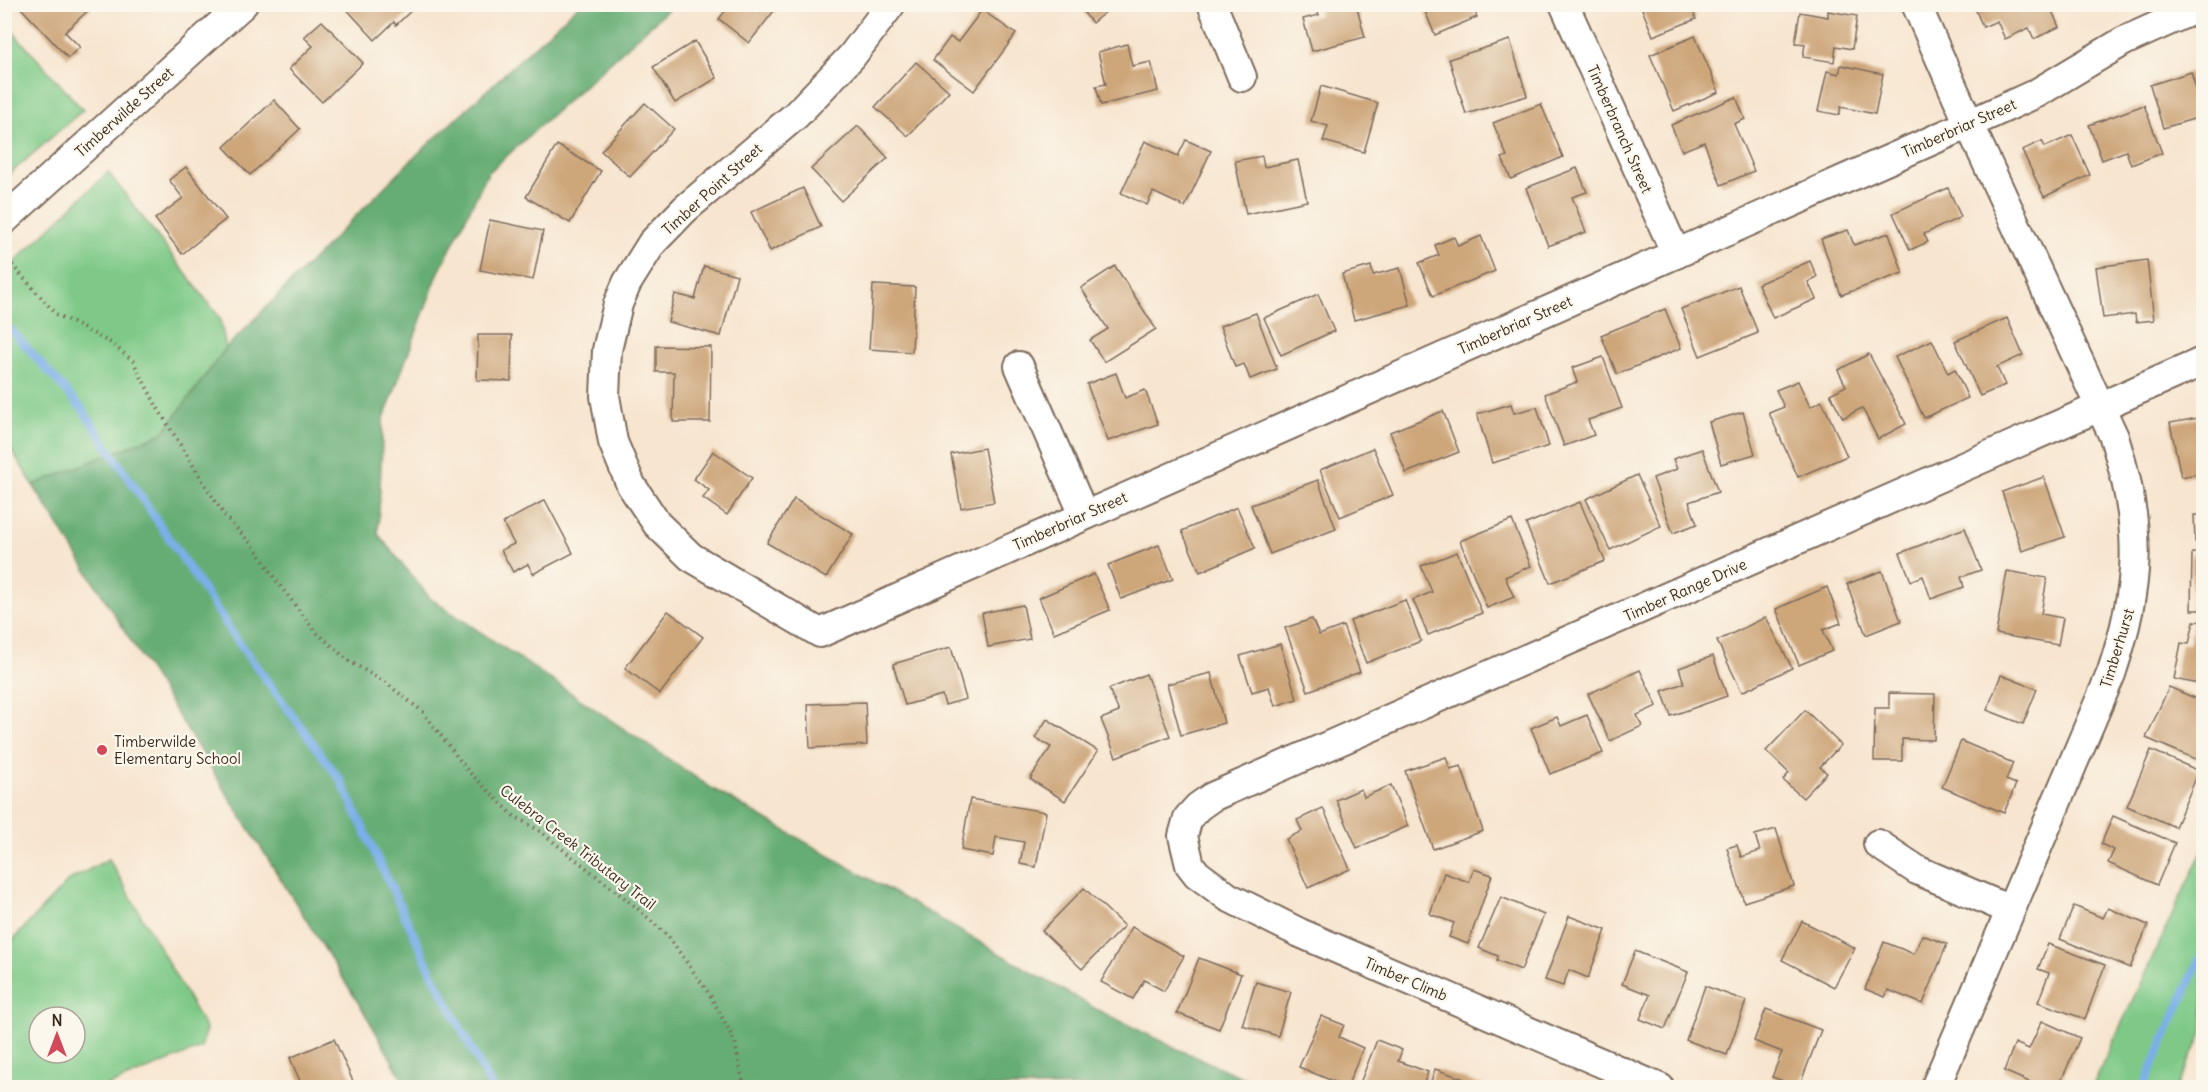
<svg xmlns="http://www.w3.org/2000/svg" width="2208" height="1092" viewBox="0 0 2208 1092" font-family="Delius,sans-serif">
<rect width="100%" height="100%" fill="#fbf7ec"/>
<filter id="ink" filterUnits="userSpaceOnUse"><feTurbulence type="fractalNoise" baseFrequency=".0167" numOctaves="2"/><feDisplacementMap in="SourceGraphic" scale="12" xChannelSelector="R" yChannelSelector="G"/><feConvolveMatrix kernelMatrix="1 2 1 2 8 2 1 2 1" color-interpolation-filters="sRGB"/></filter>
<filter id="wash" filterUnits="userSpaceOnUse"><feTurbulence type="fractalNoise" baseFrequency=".008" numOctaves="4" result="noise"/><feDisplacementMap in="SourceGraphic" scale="24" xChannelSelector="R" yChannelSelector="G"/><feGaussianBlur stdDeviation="1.35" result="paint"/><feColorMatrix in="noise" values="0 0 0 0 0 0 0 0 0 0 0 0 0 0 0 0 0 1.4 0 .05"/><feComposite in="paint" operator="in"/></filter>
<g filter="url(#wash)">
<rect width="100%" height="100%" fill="#f7e5cf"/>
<g fill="#7ec987" stroke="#5c7a52" stroke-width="1.5" fill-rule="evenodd">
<path d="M4,22L83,110L5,178H4Z"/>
<path d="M108,172L220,318L226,348L163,433L33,485L5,439V271Z"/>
<path d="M2203,849V1032L2177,1087H2092Z"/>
<path d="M109,859L206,1029L201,1048L105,1087H5L4,958L10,943L69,880ZM39,1017H75V1053H39Z"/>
</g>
<path fill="#66ad74" stroke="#506c49" stroke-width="1.5" d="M580,4L673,5L488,173L438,274L383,421L378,534L430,598L713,789L1096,1009L1173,1047L1265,1087H407L366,1015L33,485L163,433L226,348L408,163Z"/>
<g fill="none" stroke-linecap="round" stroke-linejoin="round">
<g stroke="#7aafe8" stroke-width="8">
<path d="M4,322L83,410L239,643L341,781L431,971L492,1088"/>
<path d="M2143,1088L2204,949"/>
</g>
</g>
<g id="blocks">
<g fill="#cda67a">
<path d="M25,4H95L65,32L80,47L68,58L21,8Z"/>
<path d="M342,4H418L396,25L394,22L375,40Z"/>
<path d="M730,4H774L777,7L749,43L719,19Z"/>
<path d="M1077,4H1115L1092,23Z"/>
<path d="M1316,4H1356L1365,37L1312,51L1303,19L1319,15Z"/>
<path d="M1422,4H1472L1477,17L1435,35Z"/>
<path d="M1640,4H1690L1696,19L1653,36Z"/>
<path d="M1973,4H2049L2059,27L2034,39L2029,28L2005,39L1997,21L1983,27Z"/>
<path d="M982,10L1016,34L974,91L933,60L950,37L958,42Z"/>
<path d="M1828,11L1857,16L1852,49L1836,46L1834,62L1803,57L1805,44L1795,43L1800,12L1828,17Z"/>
<path d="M322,21L363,63L322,102L289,69L313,46L304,37Z"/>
<path d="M1695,36L1719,92L1674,111L1650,55Z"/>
<path d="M1510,40L1527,96L1466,114L1449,59Z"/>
<path d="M695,41L717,78L675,103L653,67Z"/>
<path d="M1127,44L1132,66L1151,62L1158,91L1101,105L1096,86L1106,84L1098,52Z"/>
<path d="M916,62L949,91L908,136L875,107Z"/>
<path d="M1841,65L1883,74L1875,114L1841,107L1839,115L1818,111L1827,71L1839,74Z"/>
<path d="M2191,72L2204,116L2163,128L2150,85Z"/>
<path d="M1321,86L1378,103L1364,152L1323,141L1328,126L1311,121Z"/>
<path d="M1736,97L1745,119L1734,124L1754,171L1721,185L1704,142L1682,151L1671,125Z"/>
<path d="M274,100L300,129L250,175L224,147Z"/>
<path d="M645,103L674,129L630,177L601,151Z"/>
<path d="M1541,104L1563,157L1511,179L1502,158L1507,156L1493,123Z"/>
<path d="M2144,105L2162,153L2131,165L2126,151L2102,160L2089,125Z"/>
<path d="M858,126L888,158L841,201L811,169Z"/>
<path d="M2072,135L2090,175L2044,197L2022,150L2042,141L2045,147Z"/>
<path d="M1186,140L1211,151L1185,207L1153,192L1147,205L1121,193L1145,141L1178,156Z"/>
<path d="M557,145L601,171L570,223L526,197Z"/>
<path d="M1262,156L1264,167L1298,160L1307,201L1246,214L1235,161Z"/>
<path d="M186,167L226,219L182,254L155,219L183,198L169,180Z"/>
<path d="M1577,168L1587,192L1572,197L1586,232L1548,246L1526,188Z"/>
<path d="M803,188L821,227L770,251L751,212Z"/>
<path d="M1948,188L1961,217L1924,234L1928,242L1910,250L1893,213Z"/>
<path d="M490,220L543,231L533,280L480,270Z"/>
<path d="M1848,230L1854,245L1889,233L1903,273L1841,295L1821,239Z"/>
<path d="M1481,236L1495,271L1433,296L1419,263L1439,255L1435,245L1454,237L1458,246Z"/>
<path d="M2147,260L2154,320L2136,322L2135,314L2103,318L2096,267Z"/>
<path d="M1810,261L1817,277L1808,282L1816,299L1773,318L1758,284Z"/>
<path d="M704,266L737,275L721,336L668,322L675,294L695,299Z"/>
<path d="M1115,266L1156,329L1104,362L1090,340L1108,329L1081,288Z"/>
<path d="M1371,266L1373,275L1400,268L1410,305L1354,320L1342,274Z"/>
<path d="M873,285L915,287L912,352L869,349Z"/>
<path d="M1739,286L1758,333L1700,356L1681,309Z"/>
<path d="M1318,294L1334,331L1281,355L1264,318Z"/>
<path d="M1665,309L1681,348L1617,374L1601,335Z"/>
<path d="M1256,313L1277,369L1250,379L1244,364L1235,367L1220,326Z"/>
<path d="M2007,318L2023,355L1997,367L2005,385L1980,396L1955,341Z"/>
<path d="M478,335H512L511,381L477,380Z"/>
<path d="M1932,340L1948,373L1955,369L1968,398L1924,418L1895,357Z"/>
<path d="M656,346L711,347L710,422H673L674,372H656Z"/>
<path d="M1869,354L1906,424L1878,439L1862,408L1843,418L1830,394L1846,386L1838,370Z"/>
<path d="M1603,357L1622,408L1588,420L1594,435L1564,446L1545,394L1577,382L1572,368Z"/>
<path d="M1116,373L1125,398L1145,390L1158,424L1108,441L1087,384Z"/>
<path d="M1798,381L1810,407L1822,401L1847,456L1798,477L1769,413L1784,407L1776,390Z"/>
<path d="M1511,404L1514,413L1537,407L1549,446L1492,463L1477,414Z"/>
<path d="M1443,411L1459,452L1406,473L1390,432Z"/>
<path d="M1743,412L1755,454L1721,464L1709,422Z"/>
<path d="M2204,417V473L2181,477L2170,423Z"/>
<path d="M984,448L994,502L961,508L951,454Z"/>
<path d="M1373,448L1393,495L1340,517L1320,470Z"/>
<path d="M1702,449L1718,492L1689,502L1697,524L1673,533L1653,478L1677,469L1673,459Z"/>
<path d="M713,451L752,478L727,515L703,498L709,490L694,479Z"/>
<path d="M1637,475L1661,526L1610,550L1586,499Z"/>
<path d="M2044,477L2065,537L2022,551L2002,492Z"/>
<path d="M1318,480L1336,529L1270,554L1251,505Z"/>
<path d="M794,499L853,534L826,578L767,543Z"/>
<path d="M545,500L573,553L533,574L528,564L513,572L501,550L514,544L503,523Z"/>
<path d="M1580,502L1605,561L1550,583L1526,524Z"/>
<path d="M1237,507L1255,548L1200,572L1182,531Z"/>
<path d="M2194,515H2204V542H2195Z"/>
<path d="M1512,520L1531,566L1505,577L1514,597L1487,608L1460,541Z"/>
<path d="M1965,528L1981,570L1961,577L1964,587L1931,599L1923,576L1911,581L1900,553Z"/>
<path d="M1159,545L1173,579L1121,599L1108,565Z"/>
<path d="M1457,552L1482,613L1428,635L1413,600L1432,592L1421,566Z"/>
<path d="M2192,553L2204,554V610H2191Z"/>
<path d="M1882,571L1901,621L1866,635L1847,584Z"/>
<path d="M2007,571L2047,578L2041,614L2063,618L2058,645L1996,634Z"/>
<path d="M1094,574L1110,610L1054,633L1039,598Z"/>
<path d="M1827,587L1841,623L1823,630L1832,651L1799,665L1776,609Z"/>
<path d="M1405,600L1421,641L1366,663L1350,621Z"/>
<path d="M1023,605L1030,639L988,647L982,613Z"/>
<path d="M668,611L703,637L660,694L625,668Z"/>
<path d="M1766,617L1792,668L1742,692L1717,641Z"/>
<path d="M1312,619L1319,635L1343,626L1360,672L1308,691L1285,628Z"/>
<path d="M2194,621L2204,622V685L2174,679L2181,643L2189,644Z"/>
<path d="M1280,644L1297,699L1275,706L1269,687L1252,692L1240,656Z"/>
<path d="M951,647L966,699L945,705L942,695L905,705L893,664Z"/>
<path d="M1713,656L1727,696L1671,716L1662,691L1684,683L1679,668Z"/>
<path d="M1640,670L1657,706L1637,715L1642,726L1610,741L1588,694Z"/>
<path d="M1211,673L1224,723L1181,735L1167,684Z"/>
<path d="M1146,674L1170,736L1116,757L1101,719L1119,712L1109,689Z"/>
<path d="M2001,675L2037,689L2023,724L1987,710Z"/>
<path d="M2169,687L2204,702V729L2201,734L2204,735V754L2200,761L2146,738Z"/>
<path d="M1889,693L1935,694L1934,740L1902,739V761H1874L1875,708H1889Z"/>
<path d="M865,702L867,745L810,748L808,704Z"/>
<path d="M1805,710L1841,745L1820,767L1827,773L1803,798L1783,780L1789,773L1766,751Z"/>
<path d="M1587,715L1603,753L1550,774L1531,728L1557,717L1561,726Z"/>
<path d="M1047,719L1098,751L1065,801L1030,779L1051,747L1035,738Z"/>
<path d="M1961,741L2013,763L2006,780L2016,784L2004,813L1942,787Z"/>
<path d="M2151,750L2199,771L2175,827L2127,806Z"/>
<path d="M1446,757L1450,769L1461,766L1483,831L1433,849L1405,771Z"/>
<path d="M1391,785L1408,826L1357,848L1336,800L1361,789L1364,797Z"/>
<path d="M970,799L1046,812L1036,867L1020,864L1024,842L996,837L993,856L961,850Z"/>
<path d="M1323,808L1350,869L1308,888L1286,839L1302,831L1297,820Z"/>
<path d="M2113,816L2175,843L2157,885L2108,863L2114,850L2101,844Z"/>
<path d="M1776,829L1794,886L1744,902L1727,848L1737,845L1741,857L1760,851L1755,835Z"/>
<path d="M1474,869L1492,875L1468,944L1449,937L1454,923L1430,914L1444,873L1469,882Z"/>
<path d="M1084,888L1124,926L1082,969L1042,931Z"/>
<path d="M1501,897L1544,915L1521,970L1497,960L1498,956L1479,948Z"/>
<path d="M2074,906L2103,918L2108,908L2148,925L2130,968L2060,939Z"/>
<path d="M1569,916L1606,930L1588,978L1569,970L1563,986L1545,980Z"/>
<path d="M1802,921L1855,948L1834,987L1782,960Z"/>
<path d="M1132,927L1184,956L1164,991L1144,980L1133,999L1101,982Z"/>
<path d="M1922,935L1947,944L1923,1004L1888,990L1885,997L1865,989L1884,942L1914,954Z"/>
<path d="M2048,944L2105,965L2085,1019L2038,1002L2049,973L2038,969Z"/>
<path d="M1635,951L1688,972L1665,1029L1640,1019L1650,995L1622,984Z"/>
<path d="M1199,958L1241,974L1219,1029L1177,1013Z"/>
<path d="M1256,982L1291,992L1278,1036L1242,1025Z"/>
<path d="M1705,986L1746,1001L1727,1055L1686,1040Z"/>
<path d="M1766,1009L1821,1030L1799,1087L1772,1077L1782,1052L1754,1041Z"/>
<path d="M1321,1016L1344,1025L1339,1037L1363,1048L1347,1087L1299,1067Z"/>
<path d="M2042,1021L2080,1038L2058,1088H2043L2004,1071L2015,1043L2029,1049Z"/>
<path d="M334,1039L356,1088H303L290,1058Z"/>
<path d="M1377,1040L1402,1050L1398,1061L1428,1072L1422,1088H1358Z"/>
<path d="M1435,1069L1488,1087V1088H1429Z"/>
</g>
</g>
</g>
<g filter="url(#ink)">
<use href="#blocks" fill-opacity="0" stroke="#7d6b5c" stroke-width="1.5"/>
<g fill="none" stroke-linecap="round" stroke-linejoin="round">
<defs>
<g id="minor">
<path d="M891,4L852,56L796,115L685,209L652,243L627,283L618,304L607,350L605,396L613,442L631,485L657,524L691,557L820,633L1969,124L2037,93L2124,41L2204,5"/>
<path d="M1212,4L1242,77"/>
<path d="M1564,4L1676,254"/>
<path d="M1916,4L1969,124L2114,437C2143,527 2141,585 2111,674L1935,1088"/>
<path d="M4,220L243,4"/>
<path d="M1019,366L1084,515"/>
<path d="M1878,844L1917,870L2010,910"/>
<path d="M1660,1088L1300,933L1228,897L1197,874L1190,865L1183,836L1188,818L1198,807L1212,797L2204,361"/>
</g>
</defs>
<use href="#minor" stroke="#7d6b5c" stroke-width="32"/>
<path stroke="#7d6b5c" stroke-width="4" stroke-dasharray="1.5 4.5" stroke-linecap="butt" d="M4,256L56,314L111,343L133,361L157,407L224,515L255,548L281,587L316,632L349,661L385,682L423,712L468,771L514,816L537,829L636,907L668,936L710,995L735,1042L744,1088"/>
<use href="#minor" stroke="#fff" stroke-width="28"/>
</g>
</g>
<circle fill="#d1495b" stroke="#fbf7ec" stroke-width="2" cx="102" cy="750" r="6"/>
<g text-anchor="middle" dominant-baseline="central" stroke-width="4.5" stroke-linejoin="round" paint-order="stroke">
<g font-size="15" fill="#3b2a1e" stroke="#fbf7ec">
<text transform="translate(124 112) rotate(-42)">Timberwilde Street</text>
<text transform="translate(1959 128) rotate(-24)">Timberbriar Street</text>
<text transform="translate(1620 129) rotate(66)">Timberbranch Street</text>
<text transform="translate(712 189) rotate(-42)">Timber Point Street</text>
<text transform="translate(1515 325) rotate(-24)">Timberbriar Street</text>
<text transform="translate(1070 521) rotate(-24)">Timberbriar Street</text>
<text transform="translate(1685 590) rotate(-24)">Timber Range Drive</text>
<text transform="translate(2117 648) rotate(-73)">Timberhurst</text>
<text transform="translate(578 847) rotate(38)">Culebra Creek Tributary Trail</text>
<text transform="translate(1406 979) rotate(23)">Timber Climb</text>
</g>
<g font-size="15" fill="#3b2a1e" stroke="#fbf7ec" text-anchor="start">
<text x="114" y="741">Timberwilde<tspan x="114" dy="17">Elementary School</tspan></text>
</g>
</g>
<rect width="2208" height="1092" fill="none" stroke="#fbf7ec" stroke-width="24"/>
<g transform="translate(57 1035)"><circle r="28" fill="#fbf7ec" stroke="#aea59a" stroke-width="1.5"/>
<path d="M0-4.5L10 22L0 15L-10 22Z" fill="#d1495b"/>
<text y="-9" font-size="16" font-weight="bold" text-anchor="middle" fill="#3b2a1e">N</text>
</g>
</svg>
